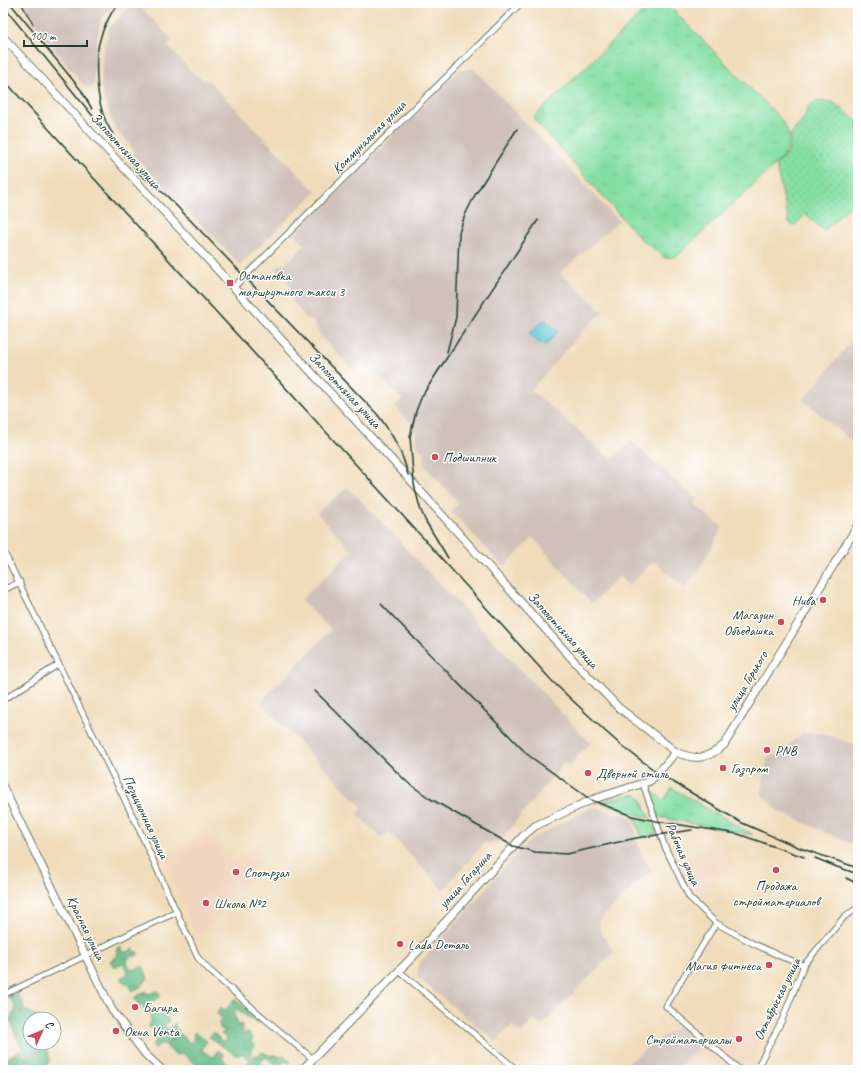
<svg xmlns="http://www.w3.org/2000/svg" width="861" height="1073" viewBox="0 0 861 1073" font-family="Caveat,sans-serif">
<defs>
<pattern id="grass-tufts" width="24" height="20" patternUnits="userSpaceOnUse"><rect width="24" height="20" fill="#85dfa5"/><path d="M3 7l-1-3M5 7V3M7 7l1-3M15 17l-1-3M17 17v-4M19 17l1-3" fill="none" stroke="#72c08f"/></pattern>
<pattern id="forest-crowns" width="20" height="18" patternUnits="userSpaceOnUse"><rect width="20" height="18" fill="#6cbe8a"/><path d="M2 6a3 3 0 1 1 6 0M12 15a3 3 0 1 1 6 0" fill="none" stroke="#589c72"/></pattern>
<pattern id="garden-dots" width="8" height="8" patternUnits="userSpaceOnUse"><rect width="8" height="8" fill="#85dfa5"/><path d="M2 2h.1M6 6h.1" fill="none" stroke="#72c08f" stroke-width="1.8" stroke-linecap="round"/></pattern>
</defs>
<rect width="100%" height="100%" fill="#fff"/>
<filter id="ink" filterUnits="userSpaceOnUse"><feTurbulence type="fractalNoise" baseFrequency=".025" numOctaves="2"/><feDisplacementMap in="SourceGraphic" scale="8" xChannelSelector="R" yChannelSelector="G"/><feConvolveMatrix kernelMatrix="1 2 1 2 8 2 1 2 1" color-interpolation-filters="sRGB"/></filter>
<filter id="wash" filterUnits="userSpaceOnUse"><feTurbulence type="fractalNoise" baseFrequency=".012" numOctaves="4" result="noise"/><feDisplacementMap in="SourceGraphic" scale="16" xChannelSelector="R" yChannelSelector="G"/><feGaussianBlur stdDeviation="0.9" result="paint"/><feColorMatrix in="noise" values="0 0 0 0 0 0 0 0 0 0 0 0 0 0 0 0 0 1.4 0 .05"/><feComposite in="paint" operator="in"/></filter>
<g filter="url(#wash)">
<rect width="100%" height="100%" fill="#f0dcba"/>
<g fill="#f2d5be">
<path d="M201,828L233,863L254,847L260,854L257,871L200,935H196L164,857L178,850L197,837L195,831Z"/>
<path d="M730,845L733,864L722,876L715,889L701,899L693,888L691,889L686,882L687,880L676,865L701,850Z"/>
<path d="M731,1015L763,1036L746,1068L714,1042Z"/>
<path d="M701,1045L731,1070H678Z"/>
<path d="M493,1055L510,1070H478Z"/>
</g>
<g fill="#cfc1ba">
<path d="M23,3H124L116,10L112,8L101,19L97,39L94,86L88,90L45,39L33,21Z"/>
<path d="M132,4L136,8L139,5L172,40L167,45L195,75H196L204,81L208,80L316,192L240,265L134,155V150L115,128L103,97L101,86L103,53L109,28Z"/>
<path d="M474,69L619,221L560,273L603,312L582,332L531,390L613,460L631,441L697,500L694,504L722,527L699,570L685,588L654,561L628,586L619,576L592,604L533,538L504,567L451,511L459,503L423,464L425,453L418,446L414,426L395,407L402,399L363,361L353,370L323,339L312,319L307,320L293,302L290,287L276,268L282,263L284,265L305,245L295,234L459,70Z"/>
<path d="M858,333V441L855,444L803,400Z"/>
<path d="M348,487L590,743L569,767L564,763L500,841L488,844L485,842L443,890L389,832L381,838L357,814L363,808L261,703L264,700L263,699L331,630L301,600L352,551L317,513Z"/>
<path d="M803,733H822L858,746V847L780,812L761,794L767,759L781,752Z"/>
<path d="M592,807L631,817L641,853L652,871L637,883L599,921L601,932L614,952L541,1026L534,1019L521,1033L512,1025L496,1042L417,977L418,965L521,849L533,838Z"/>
<path d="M680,1026L701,1045L677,1070H620L651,1044Z"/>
</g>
<g fill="url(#grass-tufts)" stroke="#528e6c">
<path d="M652,3H666L777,115C791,132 793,139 782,158L677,256L665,258L640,238L533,118Z"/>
<path d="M672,788L753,835L659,817L650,790L664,800Z"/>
<path d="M633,794L637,795L640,797L650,818L628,812L601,802Z"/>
<path d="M634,818L652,822L657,834L642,837Z"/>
</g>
<g fill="url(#forest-crowns)" stroke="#467e5f">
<path d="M121,947L125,953L134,948V952L137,951L138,954L137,956H131L127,961L129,967L133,970L143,966L148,978L141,987L132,991L129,984H125L121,978L128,974L123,963L114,967L110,961L118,955L117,949Z"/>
<path d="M145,991L148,994L158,991L160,995V997L148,1004L160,1016L166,1011L170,1013L166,1017L169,1020L164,1026L169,1030L174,1023L176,1025L175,1028L179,1030L177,1032L190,1043L193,1041L194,1032L207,1041L202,1049L203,1051L212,1057L218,1050L224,1055L222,1058L229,1065L223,1070H202L182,1053L178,1056L166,1047L176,1033L166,1046L162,1043L155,1048L152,1046L158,1037L155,1032V1027L153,1028L148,1026L151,1020V1013H147L143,1009L145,1005L140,1007L134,998Z"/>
<path d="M11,993L13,998L18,994L19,1001H23L22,1004L24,1006V1011H20L21,1013L28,1011L34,1015H37L36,1019H30V1043H48L42,1046V1050L26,1054L17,1038L10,1019L16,1008L12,1000L3,997Z"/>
<path d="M234,999L257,1017L256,1021L259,1018L261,1020L257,1024L236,1009L233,1013L235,1016V1018L238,1021L236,1025L237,1026L241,1024L243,1028L242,1032L245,1034L247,1032L253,1038L251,1042L255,1046L251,1051V1056L249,1059L242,1053L237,1056L209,1037L213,1032L222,1041L227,1040V1037L221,1034L225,1031L220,1028L219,1023L222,1019L216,1013L221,1008L225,1011Z"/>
<path d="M21,1050L32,1070H7L3,1065V1060Z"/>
<path d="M44,1051H48L50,1060L45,1067L47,1069L54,1067L55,1070H33L26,1056Z"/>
<path d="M262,1052L271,1056L275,1054L279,1057L284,1055L290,1062L289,1063L285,1061L281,1065L277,1062L274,1065L266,1057L260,1063L266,1070L249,1069L245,1066L256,1054L258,1056Z"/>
</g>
<path fill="url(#garden-dots)" stroke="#528e6c" d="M816,101L833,102L858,122V199L824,231L806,214L794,226L789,223L776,165C787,155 791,150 791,134L804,119L808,107Z"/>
<path fill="#5ec9d7" stroke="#3e8386" d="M545,319L558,332L544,347L529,334Z"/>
</g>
<g filter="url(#ink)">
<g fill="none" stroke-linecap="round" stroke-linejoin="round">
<defs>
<g id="minor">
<path d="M3,97L4,96"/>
<path d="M233,288L521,3"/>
<path d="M3,550L137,825L178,915L198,958L209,970L258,1013L313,1059"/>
<path d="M3,590L20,582"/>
<path d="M3,700L59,664"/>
<path d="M643,784L665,847L689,897L716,923L752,943L782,957L804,965"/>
<path d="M716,923L666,1006L740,1070"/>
<path d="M399,971L517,1070"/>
<path d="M3,995L85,956L135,931L177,912"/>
<path d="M756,1070L782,1020L804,965L845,916L858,908"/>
</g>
<g id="major">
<path d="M3,37L45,82L414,484L584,672L618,707L676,752C696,761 707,759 724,745L858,525"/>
<path d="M3,787L112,1010L145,1054L162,1070"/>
<path d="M302,1070L428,941L522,837L535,826L591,800L650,781L658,773L676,752"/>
</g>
</defs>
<use href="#minor" stroke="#687563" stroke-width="7"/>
<use href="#major" stroke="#687563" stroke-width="9"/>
<use href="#minor" stroke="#fff" stroke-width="5"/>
<use href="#major" stroke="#fff" stroke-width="7"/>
<g stroke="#1f3d34" stroke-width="1.5">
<path d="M10,3L81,90L92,109"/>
<path d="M21,3L33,24"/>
<path d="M3,6L141,175L167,196L377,414C392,433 403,452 408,475"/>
<path d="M3,79L424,539L552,681L605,731L622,746L658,773L742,823L800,848L858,868"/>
<path d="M113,134C104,122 100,106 98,91C94,55 97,33 118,3"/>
<path d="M447,352L456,317L459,233L465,215L475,195L517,129"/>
<path d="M448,558L425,520L420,508L414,484L410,437L416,411L422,396L442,365L538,220"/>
<path d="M381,604L528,755L591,800L632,816L656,821L738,834L804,857"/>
<path d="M315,691L407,782L429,798L513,846L535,852L567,854L636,838L692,830"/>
<path d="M815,858L837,867L858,874"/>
<path d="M846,878L858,884"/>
</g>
</g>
</g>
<g fill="#d1495b" stroke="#fff" stroke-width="1.5">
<rect x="226" y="279" width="8" height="8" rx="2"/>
<circle cx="435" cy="457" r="4"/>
<circle cx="823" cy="600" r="4"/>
<circle cx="781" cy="622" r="4"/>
<circle cx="767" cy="750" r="4"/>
<circle cx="723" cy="768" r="4"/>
<circle cx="588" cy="773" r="4"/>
<circle cx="776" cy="870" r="4"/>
<circle cx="236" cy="872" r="4"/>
<circle cx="206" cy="903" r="4"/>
<circle cx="400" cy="944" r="4"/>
<circle cx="769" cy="965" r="4"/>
<circle cx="135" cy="1007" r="4"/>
<circle cx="116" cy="1031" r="4"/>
<circle cx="739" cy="1039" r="4"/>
</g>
<g text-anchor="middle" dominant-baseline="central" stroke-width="3" stroke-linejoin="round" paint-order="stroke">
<g font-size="14" fill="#1f3d34" stroke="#fff">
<text transform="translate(369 137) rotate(-45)">Коммунальная улица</text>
<text transform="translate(126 151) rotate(48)">Заполотняная улица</text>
<text transform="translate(345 390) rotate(47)">Заполотняная улица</text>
<text transform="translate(563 630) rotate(48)">Заполотняная улица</text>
<text transform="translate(747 681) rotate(-59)">улица Горького</text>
<text transform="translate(146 817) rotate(65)">Позиционная улица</text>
<text transform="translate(683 854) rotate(66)">Рабочая улица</text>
<text transform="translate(465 880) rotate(-48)">улица Гагарина</text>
<text transform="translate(86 928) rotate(64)">Красная улица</text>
<text transform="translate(777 999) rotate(-64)">Октябрьская улица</text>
</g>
<g font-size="14" fill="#1f3d34" stroke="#fff" text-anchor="start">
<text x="238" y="275">Остановка<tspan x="238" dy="16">маршрутного такси 3</tspan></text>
<text x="443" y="457">Подшипник</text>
<text x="815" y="600" text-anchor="end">Нива</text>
<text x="773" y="614" text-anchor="end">Магазин<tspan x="773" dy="16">Объедашка</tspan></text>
<text x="775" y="750">PNB</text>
<text x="731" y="768">Газпром</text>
<text x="596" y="773">Дверной стиль</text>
<text x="244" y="872">Спотрзал</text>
<text x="776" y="885" text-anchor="middle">Продажа<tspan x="776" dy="16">стройматериалов</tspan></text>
<text x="214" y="903">Школа №2</text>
<text x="408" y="944">Lada Dеталь</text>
<text x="761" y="965" text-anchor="end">Магия фитнеса</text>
<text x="143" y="1007">Багира</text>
<text x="124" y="1031">Окна Venta</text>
<text x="731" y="1039" text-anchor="end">Стройматериалы</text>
</g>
</g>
<rect width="861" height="1073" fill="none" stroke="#fff" stroke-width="16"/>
<g transform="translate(42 1031) rotate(46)"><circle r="19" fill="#ffffff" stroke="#a5b1ae"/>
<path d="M0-3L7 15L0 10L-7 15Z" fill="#d1495b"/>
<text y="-6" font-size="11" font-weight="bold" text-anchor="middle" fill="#1f3d34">С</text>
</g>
<path d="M24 40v6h63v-6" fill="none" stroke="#1f3d34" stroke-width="2"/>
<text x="30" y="40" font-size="12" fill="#1f3d34" stroke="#ffffff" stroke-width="3" paint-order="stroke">100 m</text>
</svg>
